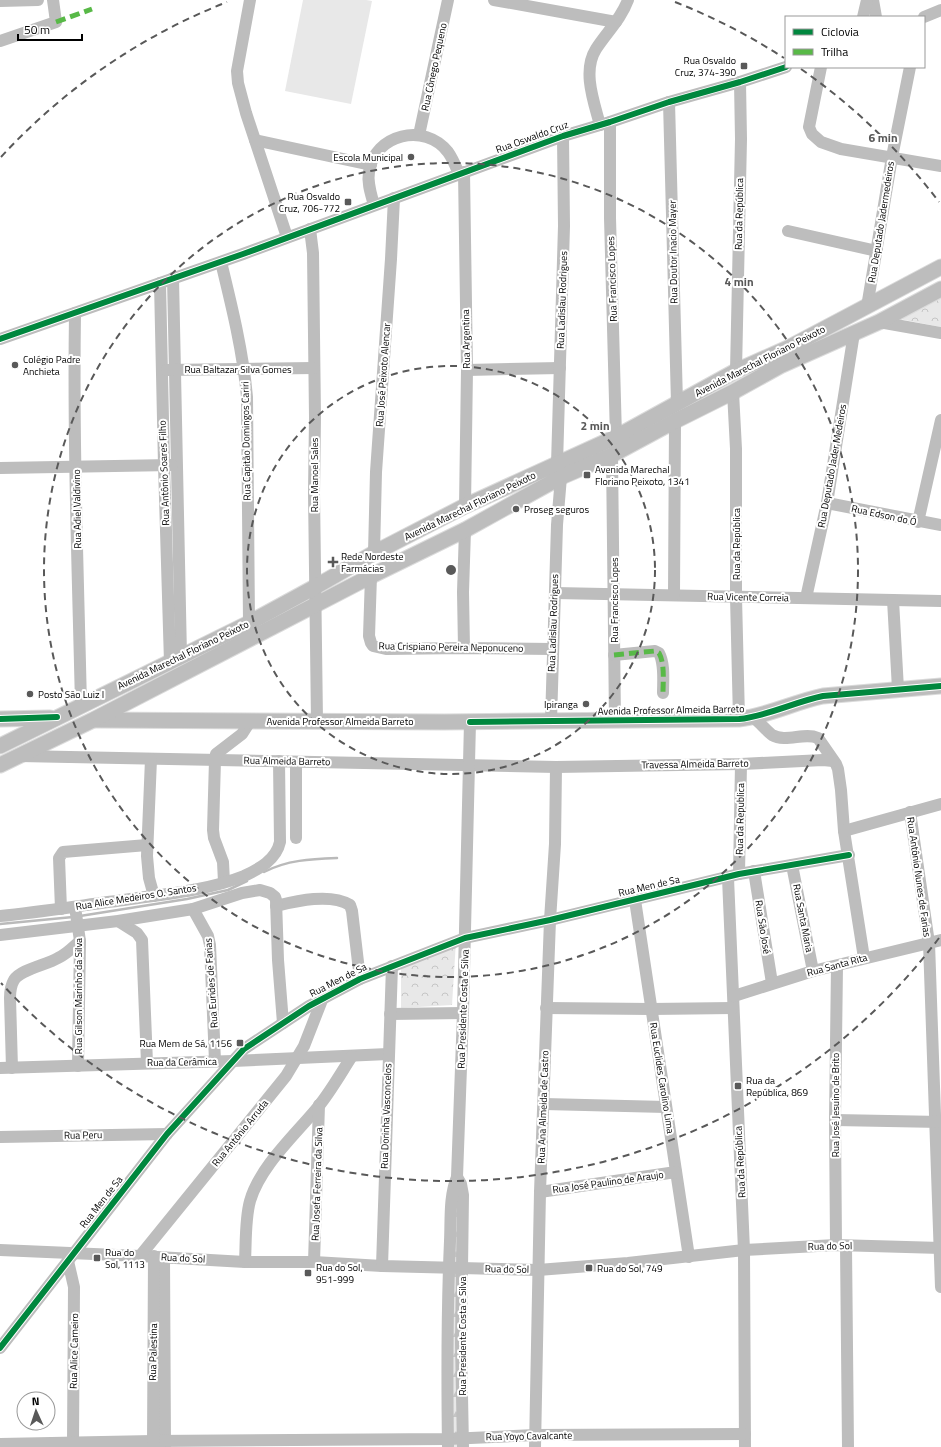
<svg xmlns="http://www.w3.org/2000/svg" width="941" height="1447" viewBox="0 0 941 1447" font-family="'Titillium Web',sans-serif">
<defs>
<pattern id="forest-firs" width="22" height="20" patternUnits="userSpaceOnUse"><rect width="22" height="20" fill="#e8e8e8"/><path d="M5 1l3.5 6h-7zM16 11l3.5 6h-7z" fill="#c5c5c5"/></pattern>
<pattern id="park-crowns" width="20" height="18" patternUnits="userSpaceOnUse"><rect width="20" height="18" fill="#e8e8e8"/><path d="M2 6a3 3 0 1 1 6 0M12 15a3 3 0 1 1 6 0" fill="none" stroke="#c5c5c5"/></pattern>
</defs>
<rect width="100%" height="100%" fill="#fff"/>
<path fill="url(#forest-firs)" d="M457,1182L460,1447H450L452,1272Z"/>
<g fill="url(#park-crowns)">
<path d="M941,297V327L899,319Z"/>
<path d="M456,941L452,1005L401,1008V961Z"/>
</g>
<path fill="#e8e8e8" d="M303,0H366L372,1L351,104L285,91Z"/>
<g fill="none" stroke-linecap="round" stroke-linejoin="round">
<g stroke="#bababa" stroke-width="2.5">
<path d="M264,872C287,860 311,859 337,858"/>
<path d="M80,916L187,899L228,890L247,881"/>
<path d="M0,924L73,917"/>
</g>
<defs>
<g id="major">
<path d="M0,719L50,718"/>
<path d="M96,720L444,722L739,719C768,716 794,702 823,696L941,686"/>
<path d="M0,746L249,623L315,587L374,553L465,506L616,437L736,371L790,347L941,267"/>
<path d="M0,765L93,720L371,576L465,530L561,477L612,455L675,421L733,392L780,366L879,322L941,289"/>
</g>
</defs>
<use href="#major" stroke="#dbdbdb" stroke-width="17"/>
<g stroke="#bdbdbd" stroke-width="12">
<path d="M250,0L237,71L238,83L246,113L287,237"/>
<path d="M494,0L616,22"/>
<path d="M873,0L876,17"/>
<path d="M0,1L38,0"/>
<path d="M863,17L867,0"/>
<path d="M924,17L941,10"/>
<path d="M0,41L56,22L53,0"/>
<path d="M821,67L809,127L812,134L821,142L841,149L941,166"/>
<path d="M669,102L677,403"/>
<path d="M610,122V218L616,437"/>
<path d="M600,125C594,102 582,71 596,49C607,32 621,19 628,0"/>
<path d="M419,135L448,0"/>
<path d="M255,140L371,165"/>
<path d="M464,172L467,370L465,506"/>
<path d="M374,205C371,194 367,183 369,172C374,134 425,122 448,152C453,159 456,167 459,174"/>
<path d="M310,229L313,253L315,417L314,493L317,721"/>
<path d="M788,231L877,251"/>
<path d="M221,262C232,307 243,352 247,397L249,623"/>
<path d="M173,278L181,656"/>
<path d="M160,283L164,465L170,662"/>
<path d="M867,307L892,157L910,67"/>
<path d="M75,313C73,444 78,574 81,705"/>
<path d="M879,322L941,333"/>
<path d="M0,339L243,254L563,136L610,122L669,102L740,82L786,67"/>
<path d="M167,370L314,368"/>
<path d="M467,370L560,368"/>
<path d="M736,371L741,139L740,82"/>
<path d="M733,392L736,449V597L739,719"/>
<path d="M612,455L615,721"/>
<path d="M557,464L564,226L563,136"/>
<path d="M0,468L172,465"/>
<path d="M827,503L941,525"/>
<path d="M918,522L941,420"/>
<path d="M374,553L376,472L391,259L394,198"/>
<path d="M371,576L369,636L371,643L373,646L386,649L464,648L552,649"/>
<path d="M555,593L941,601"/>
<path d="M674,595L675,421"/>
<path d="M806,598L827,503L854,333"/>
<path d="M893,600L898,689"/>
<path d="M464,648L463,592L465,530"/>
<path d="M614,655L655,651L659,653C665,664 663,681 663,693"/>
<path d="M754,718C760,723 766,730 772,735C786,743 804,732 818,738L836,764L838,769L841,790L844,831L864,958"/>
<path d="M551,721L557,525L561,477"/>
<path d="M20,756L556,767L741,764L823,760L833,761"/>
<path d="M151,759L147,856L149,878L154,896"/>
<path d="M296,762V838"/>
<path d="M910,812L929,943L941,1287"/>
<path d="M844,831L941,804"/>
<path d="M792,865L813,971"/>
<path d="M754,871L772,983"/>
<path d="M739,874L741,764"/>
<path d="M728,878L744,1250L745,1447"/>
<path d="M224,882L223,862L214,838L213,830L215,760L216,754L242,734L251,720"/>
<path d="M635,900L689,1257"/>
<path d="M276,906C297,901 330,893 350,905L352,911L360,979"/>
<path d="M75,907L80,941L78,1066"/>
<path d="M61,909L59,858L63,852L147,845"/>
<path d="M193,909L208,936L210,945L215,1061"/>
<path d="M0,916C42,912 83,905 124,900C164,894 206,891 244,876C259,869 276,860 280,842L279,761"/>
<path d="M118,921L137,933L142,940L147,1063"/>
<path d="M0,935L118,921L193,909L242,893L260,890L270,893L275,897L276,900L278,960L283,1023"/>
<path d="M734,996L813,971L941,940"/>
<path d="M546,1008L651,1009L733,1008"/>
<path d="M390,1014L463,1013"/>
<path d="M0,1068L233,1061L388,1054"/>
<path d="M12,1068L10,998C10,991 11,985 14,980C21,969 47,965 58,958C67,954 73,947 80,941"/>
<path d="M544,1104L666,1107"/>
<path d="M835,1120L941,1122"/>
<path d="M0,1137L167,1134"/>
<path d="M457,1177L461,1184L463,1195L461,1343L463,1447"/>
<path d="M540,1192L676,1172"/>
<path d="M836,1245L835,1120L837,966"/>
<path d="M846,1246L848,1447"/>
<path d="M0,1250L140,1256L245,1262H314L382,1266L538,1270L628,1263L744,1250L836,1245L941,1248"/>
<path d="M140,1256L286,1076L304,1046L322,1000"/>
<path d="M164,1257L165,1447"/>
<path d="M68,1261L74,1287L73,1442"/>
<path d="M245,1262C246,1243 245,1219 250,1201C260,1166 296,1134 318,1107C331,1091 341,1073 352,1056"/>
<path d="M314,1262L319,1105"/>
<path d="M382,1266L392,966"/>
<path d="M0,1348L167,1134L244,1049L309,1006L360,979L465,938L550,920L739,874L849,855"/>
<path d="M0,1444L153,1441L448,1439L535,1435L745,1434"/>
<path d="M448,1446C447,1377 447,1309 450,1241C451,1221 449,1196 457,1177L463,1013L470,722"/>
<path d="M153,1447L154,1256"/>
<path d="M535,1447L540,1192L550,920L555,844L556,767"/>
</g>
<use href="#major" stroke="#bdbdbd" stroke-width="15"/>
<g stroke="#58b947" stroke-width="5" stroke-dasharray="10 5" stroke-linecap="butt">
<path d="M56,22L92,9"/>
<path d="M614,655L655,651L659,653C665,664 663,681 663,693"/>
</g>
<defs>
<g id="cycleway">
<path d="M0,339L243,254L563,136L610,122L669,102L740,82L786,67"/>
<path d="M0,719L57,717"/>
<path d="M470,722L739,719C768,716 794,702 823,696L941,686"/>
<path d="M0,1348L167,1134L244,1049L309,1006L360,979L465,938L550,920L739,874L849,855"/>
</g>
</defs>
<use href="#cycleway" stroke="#fff" stroke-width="8"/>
<use href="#cycleway" stroke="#00873e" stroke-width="6"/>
</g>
<g fill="none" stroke="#595959" stroke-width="2" stroke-dasharray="7 5">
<circle cx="451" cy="570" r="204"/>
<circle cx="451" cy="570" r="407"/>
<path d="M939 938A611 611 0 0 1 1 983M1 157A611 611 0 0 1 227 2M675 2A611 611 0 0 1 784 58M801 69A611 611 0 0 1 939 202"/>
</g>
<g fill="#595959" stroke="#fff" stroke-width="1.5">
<rect x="740" y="62" width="8" height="8" rx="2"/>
<circle cx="411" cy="157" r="4"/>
<rect x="344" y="198" width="8" height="8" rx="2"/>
<circle cx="15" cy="365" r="4"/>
<rect x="583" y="471" width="8" height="8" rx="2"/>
<circle cx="516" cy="509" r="4"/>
<path d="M331 556h4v4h4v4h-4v4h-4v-4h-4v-4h4z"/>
<circle cx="30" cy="694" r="4"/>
<circle cx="586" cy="704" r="4"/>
<rect x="236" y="1039" width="8" height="8" rx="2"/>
<rect x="734" y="1082" width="8" height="8" rx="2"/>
<rect x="93" y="1254" width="8" height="8" rx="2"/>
<rect x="585" y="1264" width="8" height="8" rx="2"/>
<rect x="304" y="1269" width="8" height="8" rx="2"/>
</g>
<g text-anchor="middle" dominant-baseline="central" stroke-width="4" stroke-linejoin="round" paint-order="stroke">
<g font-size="10" fill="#000" stroke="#fff" text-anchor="start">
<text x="736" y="60" text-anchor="end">Rua Osvaldo<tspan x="736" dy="12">Cruz, 374-390</tspan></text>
<text x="403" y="157" text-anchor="end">Escola Municipal</text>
<text x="340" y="196" text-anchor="end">Rua Osvaldo<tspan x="340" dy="12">Cruz, 706-772</tspan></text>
<text x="23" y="359">Colégio Padre<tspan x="23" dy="12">Anchieta</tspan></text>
<text x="595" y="469">Avenida Marechal<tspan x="595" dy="12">Floriano Peixoto, 1341</tspan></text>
<text x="524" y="509">Proseg seguros</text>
<text x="341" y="556">Rede Nordeste<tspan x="341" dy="12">Farmácias</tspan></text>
<text x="38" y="694">Posto São Luiz I</text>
<text x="578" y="704" text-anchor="end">Ipiranga</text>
<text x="232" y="1043" text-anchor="end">Rua Mem de Sá, 1156</text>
<text x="746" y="1080">Rua da<tspan x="746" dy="12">República, 869</tspan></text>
<text x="105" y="1252">Rua do<tspan x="105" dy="12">Sol, 1113</tspan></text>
<text x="316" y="1267">Rua do Sol,<tspan x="316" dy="12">951-999</tspan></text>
<text x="597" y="1268">Rua do Sol, 749</text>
</g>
<g font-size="10" fill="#000" stroke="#fff">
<text transform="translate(434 67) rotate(-78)">Rua Cônego Pequeno</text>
<text transform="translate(532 137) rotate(-20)">Rua Oswaldo Cruz</text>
<text transform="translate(739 214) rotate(-89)">Rua da República</text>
<text transform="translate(881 222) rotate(-81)">Rua Deputado Jadermedeiros</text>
<text transform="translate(673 252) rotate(-91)">Rua Doutor Inacio Mayer</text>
<text transform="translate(612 279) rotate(-92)">Rua Francisco Lopes</text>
<text transform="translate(562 300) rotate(-88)">Rua Ladislau Rodrigues</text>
<text transform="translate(466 339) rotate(-91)">Rua Argentina</text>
<text transform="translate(760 361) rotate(-27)">Avenida Marechal Floriano Peixoto</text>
<text x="238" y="369">Rua Baltazar Silva Gomes</text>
<text transform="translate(383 375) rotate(-86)">Rua José Peixoto Alencar</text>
<text transform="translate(246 441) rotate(-91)">Rua Capitão Domingos Cariri</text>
<text transform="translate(832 466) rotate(-80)">Rua Deputado Jader Medeiros</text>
<text transform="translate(164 473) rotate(-92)">Rua Antônio Soares Filho</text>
<text transform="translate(314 475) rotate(-90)">Rua Manoel Sales</text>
<text transform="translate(470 506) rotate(-26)">Avenida Marechal Floriano Peixoto</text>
<text transform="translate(77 509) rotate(-91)">Rua Adiel Valdivino</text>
<text transform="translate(884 515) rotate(12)">Rua Edson do Ó</text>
<text transform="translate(736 544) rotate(-90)">Rua da República</text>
<text transform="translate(748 597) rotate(1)">Rua Vicente Correia</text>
<text transform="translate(614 600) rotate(-90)">Rua Francisco Lopes</text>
<text transform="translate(553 623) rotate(-88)">Rua Ladislau Rodrigues</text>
<text transform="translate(451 647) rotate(1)">Rua Crispiano Pereira Neponuceno</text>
<text transform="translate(183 655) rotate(-26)">Avenida Marechal Floriano Peixoto</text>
<text transform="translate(671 710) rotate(-1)">Avenida Professor Almeida Barreto</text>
<text x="340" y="721">Avenida Professor Almeida Barreto</text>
<text transform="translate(287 761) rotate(1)">Rua Almeida Barreto</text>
<text transform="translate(695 764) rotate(-1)">Travessa Almeida Barreto</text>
<text transform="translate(740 819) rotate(-89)">Rua da Republica</text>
<text transform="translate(919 877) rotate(82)">Rua Antônio Nunes de Farias</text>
<text transform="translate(649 886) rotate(-13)">Rua Men de Sa</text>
<text transform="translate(136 897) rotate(-9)">Rua Alice Medeiros O. Santos</text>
<text transform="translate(803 918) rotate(79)">Rua Santa Maria</text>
<text transform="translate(763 927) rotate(81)">Rua São José</text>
<text transform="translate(837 965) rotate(-15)">Rua Santa Rita</text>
<text transform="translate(338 980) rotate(-27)">Rua Men de Sa</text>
<text transform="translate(211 983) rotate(-94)">Rua Eurides de Farias</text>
<text transform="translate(78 996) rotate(-90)">Rua Gilson Marinho da Silva</text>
<text transform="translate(463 1009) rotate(-88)">Rua Presidente Costa e Silva</text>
<text transform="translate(182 1062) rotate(-1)">Rua da Cerâmica</text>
<text transform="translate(662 1078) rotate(81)">Rua Euclides Carolino Lima</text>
<text transform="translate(835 1105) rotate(-90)">Rua José Jesuino de Brito</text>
<text transform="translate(543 1107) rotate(-88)">Rua Ana Almeida de Castro</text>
<text transform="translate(386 1116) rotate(-88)">Rua Dorinha Vasconcelos</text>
<text transform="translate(240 1133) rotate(-51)">Rua Antônio Arruda</text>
<text transform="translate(83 1135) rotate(-1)">Rua Peru</text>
<text transform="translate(740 1162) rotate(-93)">Rua da República</text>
<text transform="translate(608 1182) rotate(-8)">Rua José Paulino de Araujo</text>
<text transform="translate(317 1184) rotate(-88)">Rua Josefa Ferreira da Silva</text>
<text transform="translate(101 1202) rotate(-52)">Rua Men de Sa</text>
<text transform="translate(830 1246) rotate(-1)">Rua do Sol</text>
<text transform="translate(183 1258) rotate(3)">Rua do Sol</text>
<text transform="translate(507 1269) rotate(1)">Rua do Sol</text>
<text transform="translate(462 1336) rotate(-90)">Rua Presidente Costa e Silva</text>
<text transform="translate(74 1351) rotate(-89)">Rua Alice Carneiro</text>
<text transform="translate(153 1352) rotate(-89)">Rua Palestina</text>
<text transform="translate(529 1436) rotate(-1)">Rua Yoyo Cavalcante</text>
</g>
</g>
<circle cx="451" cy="570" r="6" fill="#595959" stroke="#fff" stroke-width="2"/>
<g font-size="12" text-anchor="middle" font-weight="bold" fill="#595959" stroke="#fff" stroke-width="4" stroke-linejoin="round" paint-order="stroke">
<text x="883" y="142">6 min</text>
<text x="739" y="286">4 min</text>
<text x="595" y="430">2 min</text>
</g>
<rect x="785" y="16" width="140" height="52" fill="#ffffff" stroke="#999999"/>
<rect x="793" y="29" width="20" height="6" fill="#00873e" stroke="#999999"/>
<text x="821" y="36" font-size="12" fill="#000000">Ciclovia</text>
<rect x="793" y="49" width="20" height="6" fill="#58b947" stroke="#999999"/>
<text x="821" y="56" font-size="12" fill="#000000">Trilha</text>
<g transform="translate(36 1411) rotate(357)"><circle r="19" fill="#ffffff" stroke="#999999"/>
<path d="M0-3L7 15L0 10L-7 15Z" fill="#595959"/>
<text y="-6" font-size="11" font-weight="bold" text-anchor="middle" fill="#000000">N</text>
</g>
<path d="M18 34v6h64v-6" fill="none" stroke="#000000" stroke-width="2"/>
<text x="24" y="34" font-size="12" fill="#000000" stroke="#ffffff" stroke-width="3" paint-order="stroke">50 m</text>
</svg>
